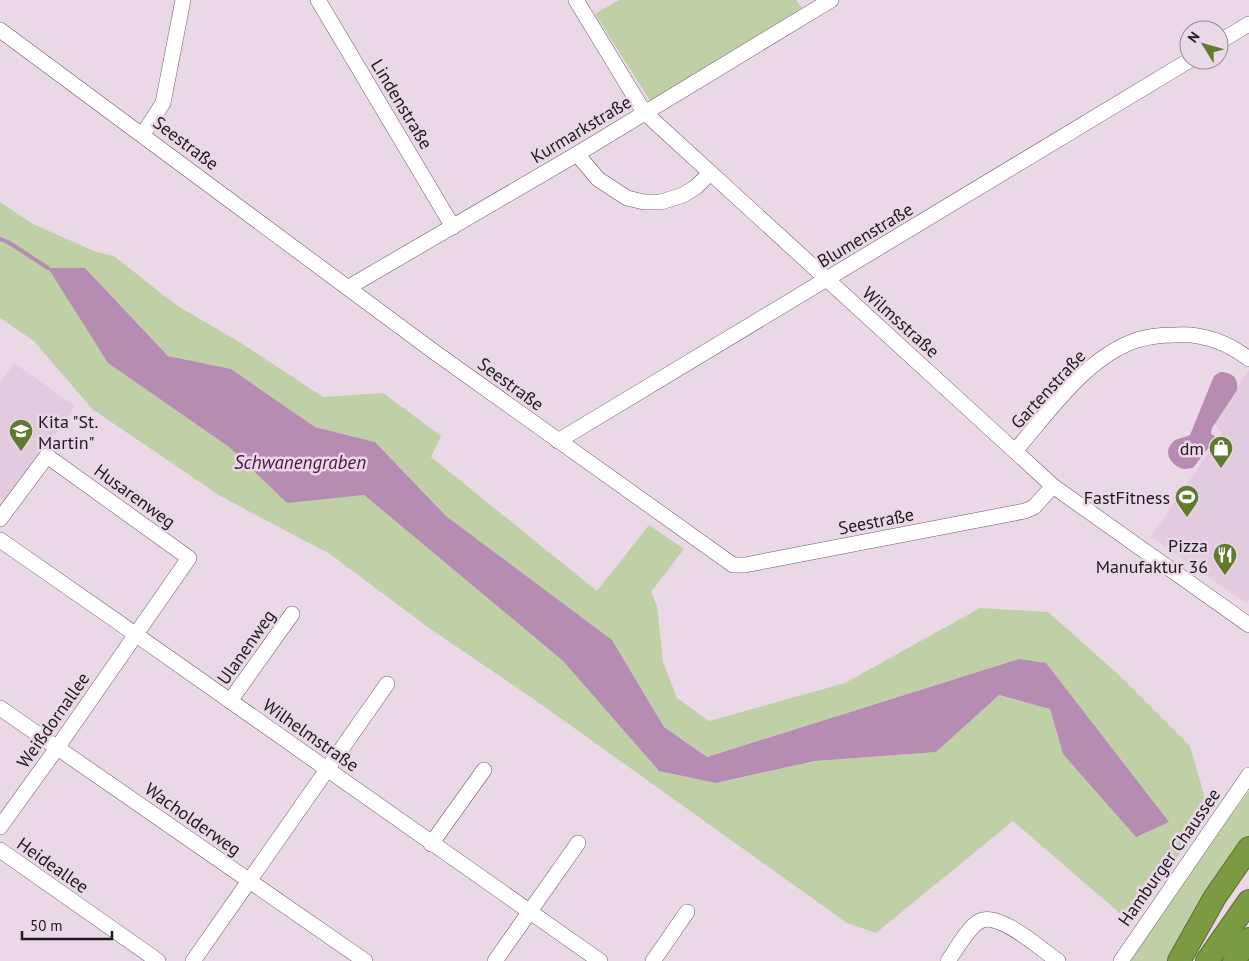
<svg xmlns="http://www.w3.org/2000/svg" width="1249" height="961" viewBox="0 0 1249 961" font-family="'PT Sans',sans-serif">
<rect width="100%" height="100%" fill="#ead8e7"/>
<g fill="#e2cbdf">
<path d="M14,363L75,406L7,503L0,498V384Z"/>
<path d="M1249,370V599L1246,603L1151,537L1222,433L1214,423Z"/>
</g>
<g fill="#bfd0a6" fill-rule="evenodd">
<path d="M619,0H796L802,8L651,102L595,14Z"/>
<path d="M0,202L33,224L94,251L114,256L176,305L241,343L323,397L383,393L441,436L431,457L597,591L649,525L684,549L651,592L657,606L663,662L677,698L709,721L845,683L980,608L1048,612L1119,675L1190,746L1209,812L1131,923L1013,821L876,933L847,923L535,700L429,628L330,554L222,497L92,409L34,341L0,318ZM85,268L168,356L231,369L315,427L375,442L446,516L612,640L664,727L707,757L1019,659L1046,664L1063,754L1050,709L998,695L936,752L815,761L717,783L659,771L563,661L364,495L287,502L229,447L108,363Z"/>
<path d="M1249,791V839L1171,961H1130L1197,861Z"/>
</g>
<g fill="#b78cb2">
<path d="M48,268H85L168,356L231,369L315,427L375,442L446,516L612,640L664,727L707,757L1019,659L1046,663L1169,822L1136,837L1063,754L1050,709L999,695L936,752L815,761L716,783L659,771L563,661L364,495L287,503L229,447L108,363Z"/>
<path d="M1220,372C1232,372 1239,378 1237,390L1212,428L1211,434L1215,436L1209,447L1193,468C1190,468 1187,469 1185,469C1173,468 1162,453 1172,443C1176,438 1184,438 1190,435L1214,376Z"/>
</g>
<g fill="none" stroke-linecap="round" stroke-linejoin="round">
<path stroke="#b78cb2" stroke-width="4" d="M0,239L8,242L48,268"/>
<defs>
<g id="minor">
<path d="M318,0L453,227"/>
<path d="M576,0L644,112L1053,486L1249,625"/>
<path d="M0,30L433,351L733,565H745L1025,511L1034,507L1053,486"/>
<path d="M1219,42L1249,24"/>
<path d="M143,134L163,103L183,0"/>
<path d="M577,154L598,179L627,198L644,202H661L683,195L696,187L710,173"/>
<path d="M349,287L577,154L831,0"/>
<path d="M558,441L1190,60"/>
<path d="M1015,451C1049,412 1086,357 1137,340C1150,336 1162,335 1175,335C1203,333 1227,342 1249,359"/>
<path d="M0,519L47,456L189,558L57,748L0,827"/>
<path d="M0,540C201,679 400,821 600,961"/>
<path d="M230,701L292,614"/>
<path d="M0,708L365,961"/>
<path d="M431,844L484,770"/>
<path d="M0,850L158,961"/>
<path d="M193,961L387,684"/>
<path d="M495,961L578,843"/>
<path d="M653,961L687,912"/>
<path d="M948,961C956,950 968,927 980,921C999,911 1042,950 1058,961"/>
<path d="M1121,961L1249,775"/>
</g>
<g id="highway">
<path d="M1179,961L1215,897L1249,848"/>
<path d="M1207,961L1249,901"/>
<path d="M1234,961L1249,939"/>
</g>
</defs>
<use href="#minor" stroke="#6a5b68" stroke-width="16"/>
<use href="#highway" stroke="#5b6d35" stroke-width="24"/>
<use href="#minor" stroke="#fff" stroke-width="15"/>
<use href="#highway" stroke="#7c9a42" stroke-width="22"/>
</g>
<defs>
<symbol id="school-pin" viewBox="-11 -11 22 30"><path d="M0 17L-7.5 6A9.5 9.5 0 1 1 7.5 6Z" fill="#617b2e" stroke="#ead8e7"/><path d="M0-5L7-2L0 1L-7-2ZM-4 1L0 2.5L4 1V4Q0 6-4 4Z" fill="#fff"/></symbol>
<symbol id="shop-pin" viewBox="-11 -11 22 30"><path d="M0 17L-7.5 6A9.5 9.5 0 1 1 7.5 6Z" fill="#617b2e" stroke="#ead8e7"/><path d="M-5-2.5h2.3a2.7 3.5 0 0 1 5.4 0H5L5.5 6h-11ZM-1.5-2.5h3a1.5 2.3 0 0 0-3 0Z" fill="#fff"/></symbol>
<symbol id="stadium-pin" viewBox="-11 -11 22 30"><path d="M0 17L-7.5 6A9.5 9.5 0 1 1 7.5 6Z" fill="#617b2e" stroke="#ead8e7"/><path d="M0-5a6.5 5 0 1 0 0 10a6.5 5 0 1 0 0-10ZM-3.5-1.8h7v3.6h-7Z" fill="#fff"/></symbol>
<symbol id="restaurant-pin" viewBox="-11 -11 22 30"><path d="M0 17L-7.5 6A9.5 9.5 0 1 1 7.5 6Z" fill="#617b2e" stroke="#ead8e7"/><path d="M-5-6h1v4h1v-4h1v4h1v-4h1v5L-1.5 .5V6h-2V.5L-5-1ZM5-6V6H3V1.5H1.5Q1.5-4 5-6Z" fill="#fff"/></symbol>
</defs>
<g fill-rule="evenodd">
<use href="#school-pin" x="7" y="417" width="28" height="38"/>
<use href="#shop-pin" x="1207" y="434" width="28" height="38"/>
<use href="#stadium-pin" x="1173" y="483" width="28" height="38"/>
<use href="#restaurant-pin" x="1211" y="541" width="28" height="38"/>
</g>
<g text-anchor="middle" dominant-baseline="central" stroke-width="5" stroke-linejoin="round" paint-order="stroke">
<g font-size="18" fill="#1f191e" stroke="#ead8e7">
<text transform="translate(402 104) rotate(59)">Lindenstraße</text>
<text transform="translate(581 129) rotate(-31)">Kurmarkstraße</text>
<text transform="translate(186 143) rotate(37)">Seestraße</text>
<text transform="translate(865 235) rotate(-31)">Blumenstraße</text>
<text transform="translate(901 322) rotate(42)">Wilmsstraße</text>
<text transform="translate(511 384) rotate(36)">Seestraße</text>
<text transform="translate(1048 389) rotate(-47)">Gartenstraße</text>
<text transform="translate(135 496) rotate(36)">Husarenweg</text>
<text transform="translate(876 521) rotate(-11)">Seestraße</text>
<text transform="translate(246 647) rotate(-55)">Ulanenweg</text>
<text transform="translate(53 720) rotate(-55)">Weißdornallee</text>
<text transform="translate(311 735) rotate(35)">Wilhelmstraße</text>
<text transform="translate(193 819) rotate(35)">Wacholderweg</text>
<text transform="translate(1169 857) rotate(-55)">Hamburger Chaussee</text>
<text transform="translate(53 865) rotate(35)">Heideallee</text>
</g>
<g font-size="18" fill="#1f191e" stroke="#ead8e7" text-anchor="end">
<text x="38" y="421" text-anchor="start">Kita "St.<tspan x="38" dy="21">Martin"</tspan></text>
<text x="1204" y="448">dm</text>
<text x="1170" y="497">FastFitness</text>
<text x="1208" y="545">Pizza<tspan x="1208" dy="21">Manufaktur 36</tspan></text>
</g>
<g font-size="19" font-style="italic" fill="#491445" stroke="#ead8e7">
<text x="300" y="462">Schwanengraben</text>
</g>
</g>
<g transform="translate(1204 45) rotate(307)"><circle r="24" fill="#ead8e7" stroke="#998c97"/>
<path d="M0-4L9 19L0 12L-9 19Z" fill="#617b2e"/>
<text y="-8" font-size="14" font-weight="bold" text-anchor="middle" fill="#1f191e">N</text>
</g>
<path d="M22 931v8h90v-8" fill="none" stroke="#1f191e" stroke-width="2.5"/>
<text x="30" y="931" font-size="15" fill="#1f191e" stroke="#ead8e7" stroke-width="4" paint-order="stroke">50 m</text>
</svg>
